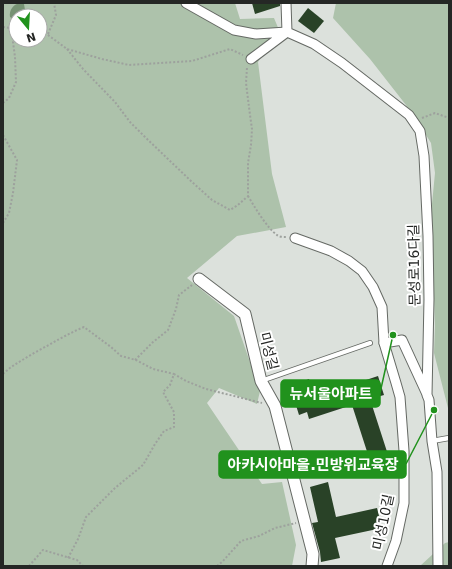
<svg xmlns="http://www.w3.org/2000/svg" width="452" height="569" viewBox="0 0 452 569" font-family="'DejaVu Sans','Noto Sans KR',sans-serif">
<rect width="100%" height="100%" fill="#dce1dc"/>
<g fill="#adc2ab" fill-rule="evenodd">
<path d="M3,3H235L240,19L274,18L279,30L258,62L272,174L286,227L237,236L187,278L234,316L260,391L257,404L219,388L207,403L262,484L282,482L296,545L292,566H3ZM16,16H40V40H16Z"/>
<path d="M336,3H449V412L434,353L435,326L431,214L435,173L431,143L413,114L370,59L333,18Z"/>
<path d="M449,542V566H420L445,543Z"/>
</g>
<path fill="#779374" d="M19,3L24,4L25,10V16H16V21L10,17C9,10 13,5 19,3Z"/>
<g fill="#294227">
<path d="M252,3H280V6L255,14Z"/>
<path d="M308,8L324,21L314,33L298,21Z"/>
<path d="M378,376L384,395L370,399L390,461L372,467L352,405L309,419L307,412L299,415L290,386L309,379L315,397Z"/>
<path d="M328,482L336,517L377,508L382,528L335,538L340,558L321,562L320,552L312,523L318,522L310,487Z"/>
</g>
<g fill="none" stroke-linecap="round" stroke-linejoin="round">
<defs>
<g id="service">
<path d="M261,381L370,343"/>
<path d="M432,441L449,438"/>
</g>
<g id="minor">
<path d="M186,3L234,30L256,34L287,32L251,59"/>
<path d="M286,3L287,32L314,44L342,63L409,115L420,131L424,156L428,236L429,299L427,395L429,400L432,441L437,472L438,566"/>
<path d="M295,238L331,251L349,261L362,271L373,287L382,307L384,343L396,383L400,397L404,451V503L396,541L387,566"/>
<path d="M384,343L402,340L426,392"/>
</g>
<path id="tertiary" d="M199,279L245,314L261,381L275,406L313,554L312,566"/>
</defs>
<use href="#service" stroke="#656964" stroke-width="6"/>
<use href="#minor" stroke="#656964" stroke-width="11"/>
<use href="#tertiary" stroke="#656964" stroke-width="13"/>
<g stroke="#9da19d" stroke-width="2" stroke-dasharray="2 2" stroke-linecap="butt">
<path d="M3,27L16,29"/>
<path d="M40,34L48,35L67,49L102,59L129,65L192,61L230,49L243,55"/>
<path d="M48,34L56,15L54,3"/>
<path d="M67,49L83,69L115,102L130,122L145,137L192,182L212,200L230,210L238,205L248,196V163L251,145L252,129L250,115L246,83L247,67"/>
<path d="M3,103L9,98L16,82L15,57L13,42L16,29"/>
<path d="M422,118L435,113L449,118"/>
<path d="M3,135L17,160L13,193L9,213L3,223"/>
<path d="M248,196C254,206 267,228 277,235C279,237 283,237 286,237"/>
<path d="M135,360L153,342L168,330L176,309L179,295L192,285"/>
<path d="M3,374C12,365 23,360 34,353C51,344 67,334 84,327L111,347L121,356L136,360L153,369L174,374"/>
<path d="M68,558L78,539L86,517L115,488L143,465L155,444L164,431L174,427V412L163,392L170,385L174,374L186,381L206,389L262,403"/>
<path d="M29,566L43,550L77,560L83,566"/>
<path d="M217,566L223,561L241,541L259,536L275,528L296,523"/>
</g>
<use href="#service" stroke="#fff" stroke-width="4.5"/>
<use href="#minor" stroke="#fff" stroke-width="9"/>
<use href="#tertiary" stroke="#fff" stroke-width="11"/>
</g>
<g text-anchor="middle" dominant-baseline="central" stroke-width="4" stroke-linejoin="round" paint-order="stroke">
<g font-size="14" fill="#252725" stroke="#fff">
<text transform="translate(414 265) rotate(-91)">문성로16다길</text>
<text transform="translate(269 351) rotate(76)">미성길</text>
<text transform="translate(383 522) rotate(-78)">미성10길</text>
</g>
</g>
<path fill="none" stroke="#21921d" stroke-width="1.5" d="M393 335L380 393M434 410L406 464"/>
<g fill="#21921d" stroke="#fff" stroke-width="1.5">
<circle cx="393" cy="335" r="4"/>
<circle cx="434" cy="410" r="4"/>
</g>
<g fill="#21921d" stroke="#21921d" stroke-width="1.5">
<rect x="281" y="380" width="99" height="27" rx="4"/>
<rect x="219" y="451" width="187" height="27" rx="4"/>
</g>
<g font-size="15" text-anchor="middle" font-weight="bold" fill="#fff">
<text x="331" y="399">뉴서울아파트</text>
<text x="313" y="470">아카시아마을.민방위교육장</text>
</g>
<rect width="452" height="569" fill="none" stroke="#252725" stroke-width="8"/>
<g transform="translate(28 28) rotate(162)"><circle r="19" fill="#ffffff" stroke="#a8a9a8"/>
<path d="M0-3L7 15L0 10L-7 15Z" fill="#21921d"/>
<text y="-6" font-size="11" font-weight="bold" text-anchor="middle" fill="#252725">N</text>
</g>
</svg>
